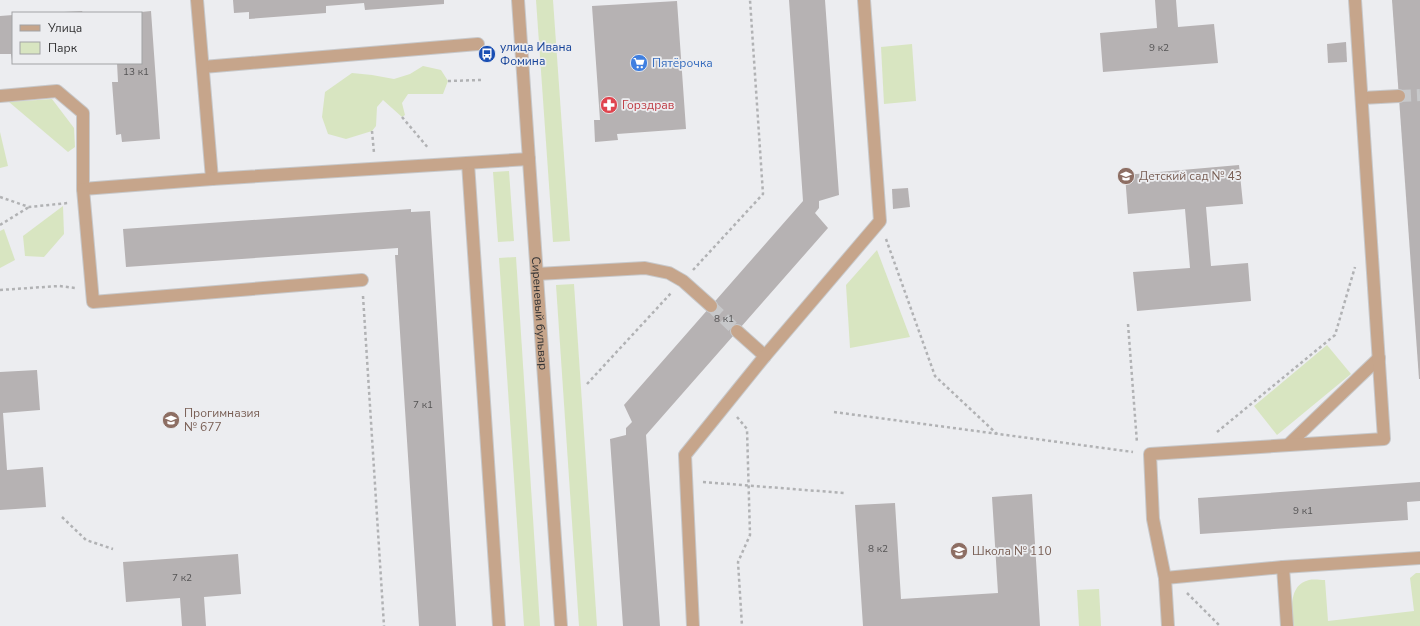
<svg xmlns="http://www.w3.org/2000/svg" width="1420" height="626" viewBox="0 0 1420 626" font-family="'Nunito Sans',sans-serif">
<rect width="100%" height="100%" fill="#ecedf0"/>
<g fill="#d8e5c1">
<path d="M536,0H553L570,241L553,242Z"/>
<path d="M912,44L916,101L884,104L881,47Z"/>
<path d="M423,66L441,70L448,81L443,94H408L402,103L405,115L402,117L383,100L377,107L376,126L372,131L346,139L328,134L322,117L325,92L352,73L372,75L394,79L410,74Z"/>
<path d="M52,99L74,128L75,147L68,152L9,102Z"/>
<path d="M0,132L8,166L0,168Z"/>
<path d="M509,171L514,241L498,242L493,172Z"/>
<path d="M63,206L64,234L44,257L25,256L23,236Z"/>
<path d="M4,229L15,260L0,268V231Z"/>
<path d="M877,250L910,337L850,348L846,285Z"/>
<path d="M516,257L540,626H524L499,258Z"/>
<path d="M574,284L597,626H579L556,285Z"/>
<path d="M1327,345L1351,374L1277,435L1254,406Z"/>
<path d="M1416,573H1420V626H1293C1292,610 1288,585 1309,580C1314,579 1320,580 1325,580L1328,621L1414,611L1410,578Z"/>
<path d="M1099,589L1101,626H1079L1077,590Z"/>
</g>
<g fill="#b6b2b3">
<path d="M233,0H444V4L365,10L364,3L326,6V13L249,19V12L234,13Z"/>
<path d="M789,0H825L839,195L819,201V208L815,213L828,228L646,435L660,626H623L610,439L626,435V428L632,422L624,405L803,201Z"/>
<path d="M1155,0H1176L1178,27L1214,24L1218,63L1103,72L1100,33L1157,28Z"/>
<path d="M1392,0H1420V379H1419Z"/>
<path d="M677,1L686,129L617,134L618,140L595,142L594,120H600L592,6Z"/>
<path d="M82,11L83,13H64V12Z"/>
<path d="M151,11L160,139L122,142L121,134L116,135L112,82H118L117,63H141V12Z"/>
<path d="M13,15V61H12L11,54H0V16Z"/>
<path d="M1346,42L1347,62L1328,63L1327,44Z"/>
<path d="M1239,165L1243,204L1206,207L1211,266L1248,263L1251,301L1137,311L1133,272L1190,268L1185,209L1128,214L1125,175Z"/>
<path d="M908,188L910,207L893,209L892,189Z"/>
<path d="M411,209V212L430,211L456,626H419L395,255H398V248L126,267L123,229Z"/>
<path d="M37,370L40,410L3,413L7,470L43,467L46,507L0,510V372Z"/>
<path d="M1420,482V501L1407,502L1408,520L1200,534L1198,498Z"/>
<path d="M1032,494L1040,626H863L855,505L895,503L901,599L998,593L992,497Z"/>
<path d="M238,554L241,594L204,597L206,626H182L180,598L126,602L123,562Z"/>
</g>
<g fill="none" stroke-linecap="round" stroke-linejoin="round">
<g stroke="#c7c8ca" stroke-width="12" stroke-dasharray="12 6" stroke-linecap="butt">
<path d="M1399,96L1420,95"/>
<path d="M711,306L737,331"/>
</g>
<defs>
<g id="minor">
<path id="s1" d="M518,0L561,626"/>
<path d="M203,67L478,44"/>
<path d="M0,96L57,91L83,113V189L212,179L197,0"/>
<path d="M1362,98L1399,96"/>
<path d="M468,163L499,626"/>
<path d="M212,179L529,159"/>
<path d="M83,189L93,302L362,280"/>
<path d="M537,274L645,268L669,273L683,281L711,306"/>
<path d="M737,331L765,356"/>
<path d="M1288,445L1379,358"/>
<path d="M1283,567L1287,626"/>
<path d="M1165,578L1283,567L1420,558"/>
<path d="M693,626L685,455L765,356L880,221L864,0"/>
<path d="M1168,626L1165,578L1153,519L1150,454L1384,439L1355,0"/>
</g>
</defs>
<use href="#minor" stroke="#c7c8ca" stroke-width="14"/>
<g stroke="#b1b2b4" stroke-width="2.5" stroke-dasharray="3 3" stroke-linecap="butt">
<path d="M448,81L481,80"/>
<path d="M402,117L429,149"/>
<path d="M372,131L374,153"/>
<path d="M0,197L29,207L68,203"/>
<path d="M0,225L29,207"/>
<path d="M886,239L935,376L997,434"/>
<path d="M693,270L763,194L750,0"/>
<path d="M0,290L59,286L75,288"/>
<path d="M363,296L384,626"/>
<path d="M1128,324L1137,443"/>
<path d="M587,384L672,292"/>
<path d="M834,412L1133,452"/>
<path d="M737,417L747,429L750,535L738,562L742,626"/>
<path d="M1217,432L1335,335L1355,267"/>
<path d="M703,482L844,493"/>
<path d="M62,517L86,540L113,549"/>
<path d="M1187,593L1220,626"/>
</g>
<use href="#minor" stroke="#c6a58b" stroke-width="12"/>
</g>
<defs>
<symbol id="bus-disc" viewBox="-11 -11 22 22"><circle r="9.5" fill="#1a4fb4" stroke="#ecedf0"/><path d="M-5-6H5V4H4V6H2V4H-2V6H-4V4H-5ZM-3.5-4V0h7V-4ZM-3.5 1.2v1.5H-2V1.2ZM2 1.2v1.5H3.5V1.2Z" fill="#fff"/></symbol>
<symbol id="supermarket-disc" viewBox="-11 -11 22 22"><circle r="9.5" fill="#3f7fe0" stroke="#ecedf0"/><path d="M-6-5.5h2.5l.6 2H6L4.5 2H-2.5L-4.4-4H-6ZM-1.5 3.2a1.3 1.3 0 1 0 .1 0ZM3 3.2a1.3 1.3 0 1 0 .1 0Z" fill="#fff"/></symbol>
<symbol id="pharmacy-disc" viewBox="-11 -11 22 22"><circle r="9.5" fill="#e0444e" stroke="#ecedf0"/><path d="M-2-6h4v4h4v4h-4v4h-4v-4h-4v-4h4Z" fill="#fff"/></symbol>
<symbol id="school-disc" viewBox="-11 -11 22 22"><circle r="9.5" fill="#8d6e63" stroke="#ecedf0"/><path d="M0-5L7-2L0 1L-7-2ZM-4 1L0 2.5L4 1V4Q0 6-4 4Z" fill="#fff"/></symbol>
</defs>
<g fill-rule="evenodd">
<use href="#bus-disc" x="477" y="44" width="20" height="20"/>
<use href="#supermarket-disc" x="629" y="53" width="20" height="20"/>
<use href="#pharmacy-disc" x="599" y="95" width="20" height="20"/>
<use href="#school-disc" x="1116" y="166" width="20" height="20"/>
<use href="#school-disc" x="161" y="410" width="20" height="20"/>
<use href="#school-disc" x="949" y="541" width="20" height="20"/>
</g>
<g text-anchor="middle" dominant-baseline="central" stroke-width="3.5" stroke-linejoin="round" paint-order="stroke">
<g font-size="10" fill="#545354">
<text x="1159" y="48">9 к2</text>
<text x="136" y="72">13 к1</text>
<text x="724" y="319">8 к1</text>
<text x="423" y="405">7 к1</text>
<text x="1303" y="511">9 к1</text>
<text x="878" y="549">8 к2</text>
<text x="182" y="578">7 к2</text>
</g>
<g font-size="12" fill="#164399" stroke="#ecedf0" text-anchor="start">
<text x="500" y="47">улица Ивана<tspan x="500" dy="14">Фомина</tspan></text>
</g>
<g font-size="12" fill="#366cbe" stroke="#ecedf0" text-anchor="start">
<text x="652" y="63">Пятёрочка</text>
</g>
<g font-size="12" fill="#be3a42" stroke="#ecedf0" text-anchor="start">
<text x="622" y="105">Горздрав</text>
</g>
<g font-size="12" fill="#785e54" stroke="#ecedf0" text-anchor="start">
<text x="1139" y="176">Детский сад № 43</text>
<text x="184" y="413">Прогимназия<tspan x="184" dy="14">№ 677</tspan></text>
<text x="972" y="551">Школа № 110</text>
</g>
<g font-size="12" fill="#333334" stroke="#ecedf0">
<text stroke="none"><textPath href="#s1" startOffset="314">Сиреневый бульвар</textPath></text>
</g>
</g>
<rect x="12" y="12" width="130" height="52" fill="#ecedf0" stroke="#a2a3a5"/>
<rect x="20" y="25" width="20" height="6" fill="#c6a58b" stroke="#a2a3a5"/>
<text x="48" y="32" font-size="12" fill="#333334">Улица</text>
<rect x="20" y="42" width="20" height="12" fill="#d8e5c1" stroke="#a2a3a5"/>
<text x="48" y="52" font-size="12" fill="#333334">Парк</text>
</svg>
